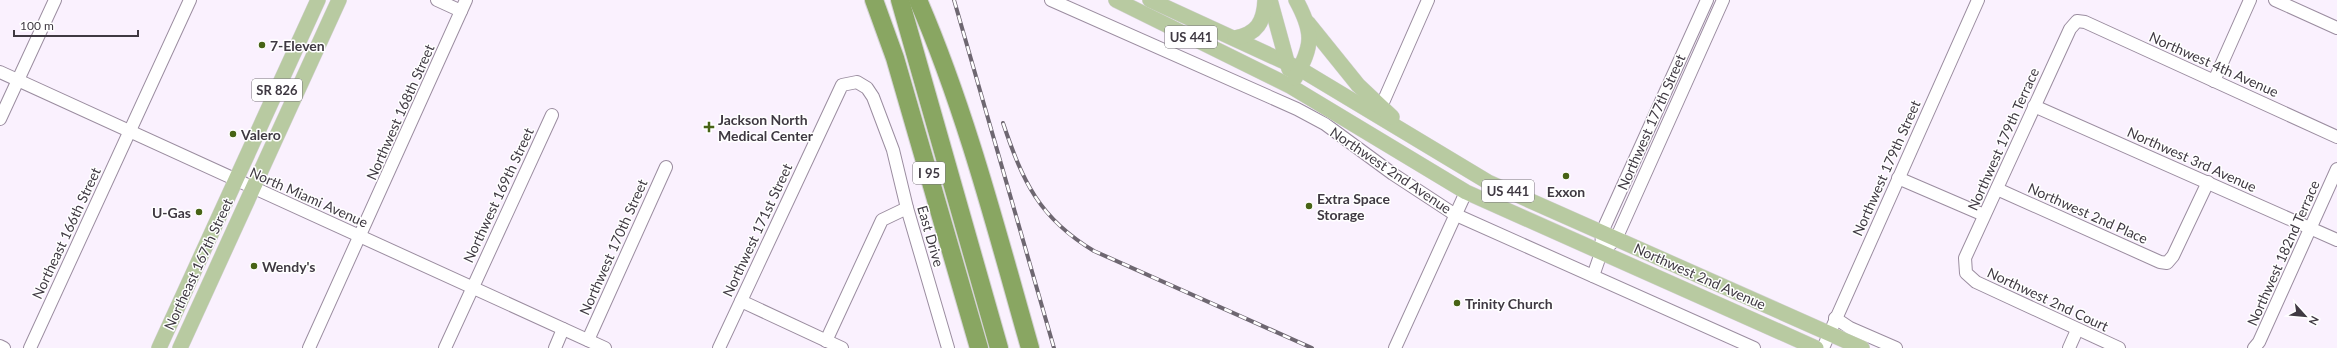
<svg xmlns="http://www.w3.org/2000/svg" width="2337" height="348" viewBox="0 0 2337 348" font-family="Lato,sans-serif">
<rect width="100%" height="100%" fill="#faf1fe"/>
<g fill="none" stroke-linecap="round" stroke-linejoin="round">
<defs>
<g id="minor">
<path d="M437,0L461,11"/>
<path d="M1051,0L1297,109L1325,124L1393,174L1454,214L1754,348"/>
<path d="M2275,0L2337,28"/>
<path d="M0,72L605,348"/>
<path d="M2214,81L2250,0"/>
<path d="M2034,106L2337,240"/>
<path d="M1381,107L1428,0"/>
<path d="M0,119L55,0"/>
<path d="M1898,178L1984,215"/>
<path d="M1997,189L2160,262L2167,263L2173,256L2208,182"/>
<path d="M1601,253L1616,239L1723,0"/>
<path d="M1593,276L1601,253L1602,232L1707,0"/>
<path d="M741,301L842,348"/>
<path d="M1835,318L1850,328L1896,348"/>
<path d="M588,340L666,167"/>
<path d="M826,341L882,220L907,208"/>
<path d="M0,346L4,348"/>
<path d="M30,348L190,0"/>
<path d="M309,348L466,0"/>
<path d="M445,348L552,115"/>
<path d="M555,348L563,329"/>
<path d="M719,348L842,85L857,82L867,88L873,97L893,150L907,208L948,348"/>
<path d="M1395,348L1466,192"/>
<path d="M1823,348L1978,0"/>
<path d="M2069,348L2077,330"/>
<path d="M2119,348L1976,282L1966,273L1965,258L2070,29L2077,21L2085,22L2337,137"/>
<path d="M2254,348L2259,342L2337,169"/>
</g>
<g id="major">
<path d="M1116,0L1290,86L1466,192L1816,348"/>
<path d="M1150,0L1300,69L1488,182L1862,348"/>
<path d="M1270,0L1289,69"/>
<path d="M1308,23L1358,85L1392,117"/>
<path d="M1235,38C1257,34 1264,22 1265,0"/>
<path d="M1295,78C1313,45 1314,33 1296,0"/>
<path d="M159,348L318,0"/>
<path d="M180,348L339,0"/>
</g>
<g id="highway">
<path d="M874,0L895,58L979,348"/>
<path d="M900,0L999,348"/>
<path d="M918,0C966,111 997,232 1030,348"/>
</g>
</defs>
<use href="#minor" stroke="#9b8da0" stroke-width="14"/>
<use href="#major" stroke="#d5d3d5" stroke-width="16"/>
<use href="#highway" stroke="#d5d3d5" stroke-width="20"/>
<use href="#minor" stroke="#fff" stroke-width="12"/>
<use href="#major" stroke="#b8caa1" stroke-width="15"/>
<use href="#highway" stroke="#89a662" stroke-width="18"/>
<defs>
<g id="rail">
<path d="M954,0L1054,348"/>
<path d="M1003,123C1023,182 1039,218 1094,251L1312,348"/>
</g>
</defs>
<use href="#rail" stroke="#6e6771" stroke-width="4"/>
<use href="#rail" stroke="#fff" stroke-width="2.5" stroke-dasharray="8" stroke-linecap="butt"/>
</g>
<g fill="#476315" stroke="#fff" stroke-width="1.5">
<circle cx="262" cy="45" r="4"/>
<path d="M707 121h4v4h4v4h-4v4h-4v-4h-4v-4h4z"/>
<circle cx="233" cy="134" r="4"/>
<circle cx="1566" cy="176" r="4"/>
<circle cx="1309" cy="206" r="4"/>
<circle cx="199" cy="212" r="4"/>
<circle cx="254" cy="266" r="4"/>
<circle cx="1457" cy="303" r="4"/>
</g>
<g text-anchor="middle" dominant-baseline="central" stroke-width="3" stroke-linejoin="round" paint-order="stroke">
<g fill="#fff" stroke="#79747b" stroke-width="1">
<rect x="1165" y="26" width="52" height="22" rx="3"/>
<rect x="252" y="79" width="50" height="22" rx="3"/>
<rect x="913" y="162" width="32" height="22" rx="3"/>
<rect x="1482" y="180" width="52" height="22" rx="3"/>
</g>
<g font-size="13" font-weight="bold" fill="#3f3942">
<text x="1191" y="37">US 441</text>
<text x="277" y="90">SR 826</text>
<text x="929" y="173">I 95</text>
<text x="1508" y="191">US 441</text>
</g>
<g font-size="14" font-weight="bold" fill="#3f3942" stroke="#fff" text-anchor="start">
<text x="270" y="45">7-Eleven</text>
<text x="718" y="119">Jackson North<tspan x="718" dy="16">Medical Center</tspan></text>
<text x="241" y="134">Valero</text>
<text x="1566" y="191" text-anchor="middle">Exxon</text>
<text x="1317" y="198">Extra Space<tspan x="1317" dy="16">Storage</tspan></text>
<text x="191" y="212" text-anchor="end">U-Gas</text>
<text x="262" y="266">Wendy's</text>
<text x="1465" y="303">Trinity Church</text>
</g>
<g font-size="14" fill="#3f3942" stroke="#fff">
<text transform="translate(2214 64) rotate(24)">Northwest 4th Avenue</text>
<text transform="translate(400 112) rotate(-66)">Northwest 168th Street</text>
<text transform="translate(1651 122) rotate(-66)">Northwest 177th Street</text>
<text transform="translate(2003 139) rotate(-66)">Northwest 179th Terrace</text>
<text transform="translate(2192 159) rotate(24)">Northwest 3rd Avenue</text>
<text transform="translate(1886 168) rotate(-66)">Northwest 179th Street</text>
<text transform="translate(1391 170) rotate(34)">Northwest 2nd Avenue</text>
<text transform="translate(498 195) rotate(-65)">Northwest 169th Street</text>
<text transform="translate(309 197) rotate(24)">North Miami Avenue</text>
<text transform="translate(2088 213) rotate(24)">Northwest 2nd Place</text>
<text transform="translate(757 230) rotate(-65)">Northwest 171st Street</text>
<text transform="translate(66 233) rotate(-65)">Northeast 166th Street</text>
<text transform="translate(931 236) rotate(74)">East Drive</text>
<text transform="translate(613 247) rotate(-66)">Northwest 170th Street</text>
<text transform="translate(2283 253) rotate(-66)">Northwest 182nd Terrace</text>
<text transform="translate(198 264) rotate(-65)">Northeast 167th Street</text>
<text transform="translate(1700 276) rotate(24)">Northwest 2nd Avenue</text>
<text transform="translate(2048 299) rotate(25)">Northwest 2nd Court</text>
</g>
</g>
<g transform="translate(2305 316) rotate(117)" stroke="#ffffff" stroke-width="3" paint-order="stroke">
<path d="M0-3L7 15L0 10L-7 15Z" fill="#3f3942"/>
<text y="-6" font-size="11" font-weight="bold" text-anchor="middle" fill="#3f3942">N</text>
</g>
<path d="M14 30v6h124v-6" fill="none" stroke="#3f3942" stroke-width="2"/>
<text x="20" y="30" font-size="12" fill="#3f3942" stroke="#ffffff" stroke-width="3" paint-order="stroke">100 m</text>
</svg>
